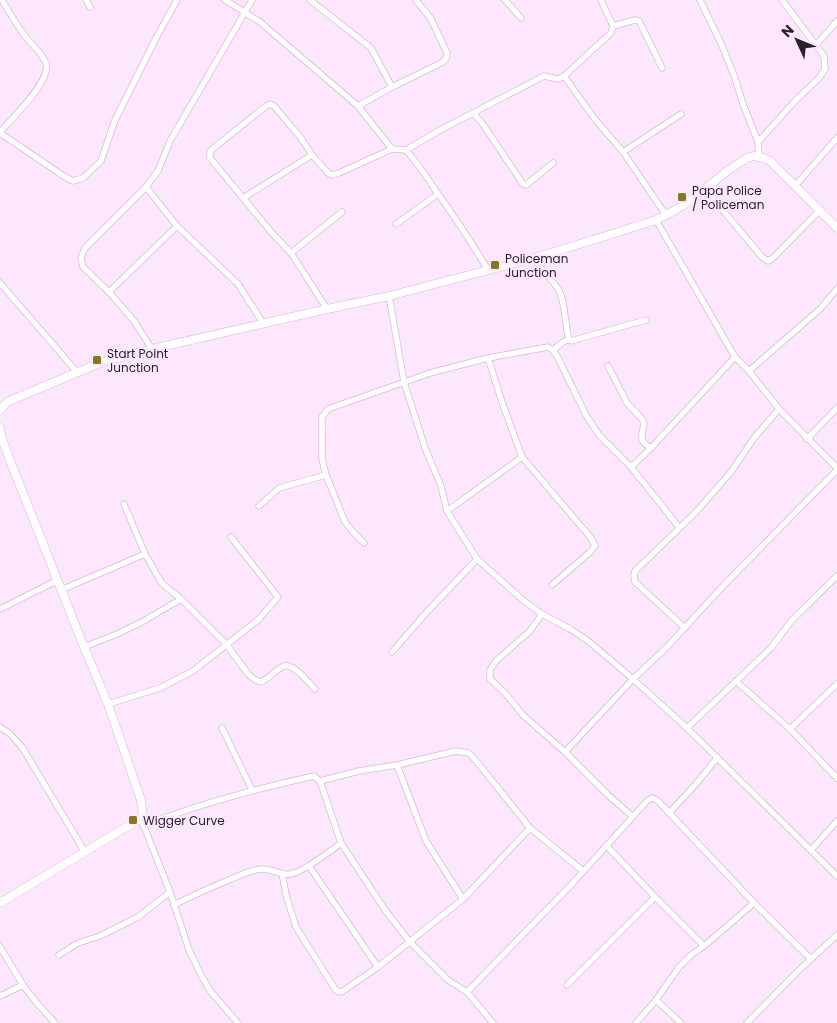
<svg xmlns="http://www.w3.org/2000/svg" width="837" height="1023" viewBox="0 0 837 1023" font-family="Poppins,sans-serif">
<rect width="100%" height="100%" fill="#fde7fe"/>
<g fill="none" stroke-linecap="round" stroke-linejoin="round">
<defs>
<g id="minor">
<path d="M86,0L90,7"/>
<path d="M225,0L260,22L358,106L392,149"/>
<path d="M310,0L371,48L392,87"/>
<path d="M505,0L521,18"/>
<path d="M700,0L720,41L734,75L743,104L758,142"/>
<path d="M613,26L635,20L639,21L662,68"/>
<path d="M816,45L837,21"/>
<path d="M564,76L594,118L623,152"/>
<path d="M358,106L392,87L441,63L446,59L447,53L431,19L416,0"/>
<path d="M473,113L482,123L523,184L526,185L553,163"/>
<path d="M0,132C11,120 52,80 46,63C42,53 31,44 25,36C16,24 9,12 2,0"/>
<path d="M0,133L65,177L73,181L83,178L101,161L115,120L155,40L177,0"/>
<path d="M406,150C417,163 427,177 436,191C455,217 472,243 488,270"/>
<path d="M312,155L301,138L274,106L270,104L266,106L210,151V158L272,233L291,253L327,309"/>
<path d="M759,157L758,142L794,102L820,77L825,69L824,56L782,0"/>
<path d="M795,186L837,138"/>
<path d="M146,187L177,226L238,284L263,323"/>
<path d="M705,189L762,257L768,261L772,259L820,210"/>
<path d="M243,198L312,155L328,173L332,175L339,173L392,149L406,150L442,129L544,76L558,79L564,76L611,33L613,26L601,0"/>
<path d="M666,215L623,152L681,114"/>
<path d="M656,220L735,357L749,371L779,409L837,468"/>
<path d="M396,224L438,194"/>
<path d="M291,253L342,212"/>
<path d="M534,258C540,270 551,277 558,289C565,300 565,322 568,336L569,339L571,341L646,320"/>
<path d="M0,283L77,372"/>
<path d="M109,292L177,226"/>
<path d="M389,296L404,382L425,448L441,486L447,511L477,559L524,601L542,614L570,629L587,640L633,679L687,728L837,876"/>
<path d="M152,349L134,321L109,292L83,267L81,258L85,248L146,187L158,171L170,141L252,0"/>
<path d="M553,350L563,342L569,339"/>
<path d="M488,358L502,402L522,457L591,538L595,546L589,553L552,585"/>
<path d="M608,366L627,403L642,419L644,423L642,435V440L645,444L651,448"/>
<path d="M749,371L820,309L837,289"/>
<path d="M807,439L837,408"/>
<path d="M631,467L651,448L735,357"/>
<path d="M124,504L145,554L161,582L165,586L181,599L226,644L248,674L254,679L261,682C268,679 278,668 284,666C294,663 309,683 315,689"/>
<path d="M259,506L279,488L326,475"/>
<path d="M447,511L522,457"/>
<path d="M364,543L353,532L345,522L326,475L322,459V417L328,409L430,373L488,358L548,347L553,350L558,358L586,415L599,435L631,467L679,527"/>
<path d="M61,590L145,554"/>
<path d="M0,609L58,580"/>
<path d="M542,614L529,632L496,661L490,670V679L505,693L523,715L565,752L608,795L632,816"/>
<path d="M685,628L635,582L634,576L635,571L696,512L731,472L754,438L779,409"/>
<path d="M84,647L117,634L142,622L181,599"/>
<path d="M392,652L425,614L477,559"/>
<path d="M736,681L790,729L837,778"/>
<path d="M108,704L160,688L193,671L258,620L278,597L231,537"/>
<path d="M0,727L9,733L22,747L85,852"/>
<path d="M222,728L252,790"/>
<path d="M687,728L771,648L792,620L837,576"/>
<path d="M790,729L837,684"/>
<path d="M565,752L633,679L668,646L723,586L837,470"/>
<path d="M397,765L426,841L463,899"/>
<path d="M320,781L359,771L397,765L456,751L469,753L477,762L530,828L583,871"/>
<path d="M669,813L696,784L717,758"/>
<path d="M143,824L170,892L189,950L202,977L211,992L238,1023"/>
<path d="M143,826C198,804 255,789 314,776L320,781L341,843L385,910L409,941L448,980L467,992L493,1023"/>
<path d="M606,845L655,897L704,946"/>
<path d="M811,850L837,821"/>
<path d="M309,866L378,967"/>
<path d="M282,873L286,895L296,927L335,989L339,992L343,991L378,967L463,899L530,828"/>
<path d="M174,905C193,895 212,887 231,879C240,875 251,870 261,869C271,868 281,876 291,874C305,871 329,852 341,843"/>
<path d="M0,947L23,985L36,1002L55,1023"/>
<path d="M59,955L78,943L100,936L138,917L170,892"/>
<path d="M567,985L655,897"/>
<path d="M467,992L571,885L647,801L652,798L657,800L754,903L811,959"/>
<path d="M0,996L23,985"/>
<path d="M656,1000L681,1023"/>
<path d="M636,1023L656,1000L679,967L691,955L704,946L754,903"/>
<path d="M747,1023L799,970L837,935"/>
</g>
<g id="tertiary">
<path d="M0,410L7,402L102,362L152,349L327,309L389,296L534,258L612,234L656,220L666,215L682,206L705,189L727,171L747,158L754,156L759,157L769,160L837,228"/>
<path d="M0,428L1,436L11,463L84,647L108,704L141,800L143,817L0,903"/>
</g>
</defs>
<use href="#minor" stroke="#d5bad5" stroke-width="7"/>
<use href="#tertiary" stroke="#d5bad5" stroke-width="9"/>
<use href="#minor" stroke="#fff" stroke-width="5.5"/>
<use href="#tertiary" stroke="#fff" stroke-width="8"/>
</g>
<g fill="#88771b" stroke="#fde7fe" stroke-width="2">
<rect x="677" y="192" width="10" height="10" rx="2.5"/>
<rect x="490" y="260" width="10" height="10" rx="2.5"/>
<rect x="92" y="355" width="10" height="10" rx="2.5"/>
<rect x="128" y="815" width="10" height="10" rx="2.5"/>
</g>
<g text-anchor="middle" dominant-baseline="central" stroke-width="4.5" stroke-linejoin="round" paint-order="stroke">
<g font-size="12" fill="#2a202b" stroke="#fde7fe" text-anchor="start">
<text x="692" y="190">Papa Police<tspan x="692" dy="14">/ Policeman</tspan></text>
<text x="505" y="258">Policeman<tspan x="505" dy="14">Junction</tspan></text>
<text x="107" y="353">Start Point<tspan x="107" dy="14">Junction</tspan></text>
<text x="143" y="820">Wigger Curve</text>
</g>
</g>
<g transform="translate(797 40) rotate(314)" stroke="#fde7fe" stroke-width="4" paint-order="stroke">
<path d="M0-4L9 19L0 12L-9 19Z" fill="#2a202b"/>
<text y="-8" font-size="14" font-weight="bold" text-anchor="middle" fill="#2a202b">N</text>
</g>
</svg>
